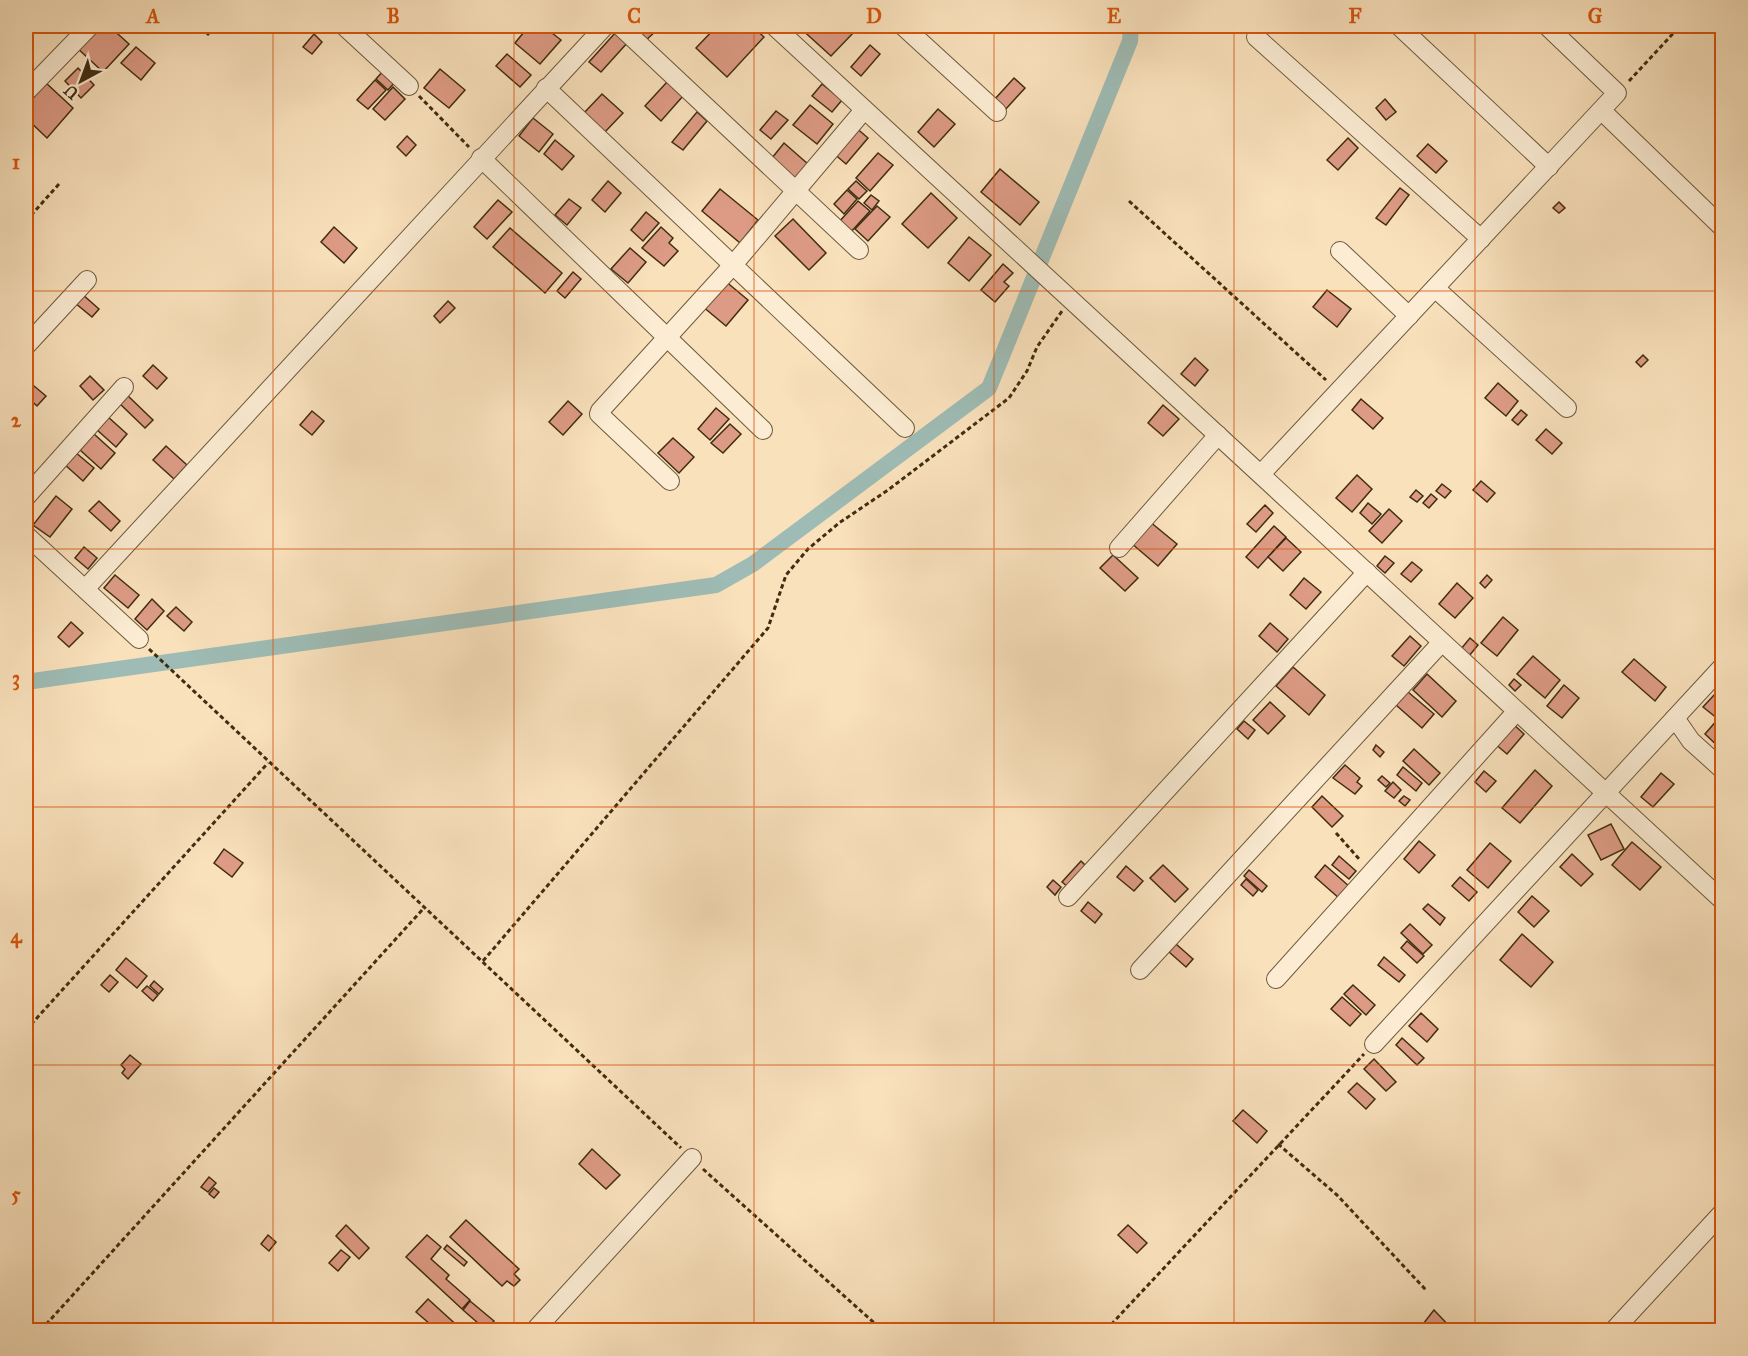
<svg xmlns="http://www.w3.org/2000/svg" width="1748" height="1356" viewBox="0 0 1748 1356" font-family="'IM FELL Great Primer',serif">
<rect width="100%" height="100%" fill="#f9e1bc"/>
<filter id="stains"><feTurbulence type="fractalNoise" baseFrequency=".00333" numOctaves="4"/><feColorMatrix values="0 0 0 0 .2 0 0 0 0 .09 0 0 0 0 .02 0 0 0 .5 -.17"/></filter>
<radialGradient id="worn" r=".72"><stop offset=".6" stop-color="#630" stop-opacity="0"/><stop offset="1" stop-color="#630" stop-opacity=".3"/></radialGradient>
<g fill="none" stroke-linecap="round" stroke-linejoin="round">
<path stroke="#9ebcb5" stroke-width="16" d="M26,682L716,585L753,564L989,388L1130,41L1131,26"/>
</g>
<g fill="#dd9b85" stroke="#402d11" stroke-width="1.5">
<path d="M93,26H109L129,44L103,72L75,46Z"/>
<path d="M198,26H217L208,35Z"/>
<path d="M529,26H543L561,40L540,64L515,43Z"/>
<path d="M629,26H655L658,29L644,42Z"/>
<path d="M717,26H752L764,37L727,77L696,48Z"/>
<path d="M798,26H848L854,32L831,56Z"/>
<path d="M616,32L628,42L601,72L589,62Z"/>
<path d="M314,34L322,42L312,54L303,47Z"/>
<path d="M870,45L880,54L861,76L851,67Z"/>
<path d="M136,47L155,63L141,80L121,63Z"/>
<path d="M507,54L531,75L520,87L496,66Z"/>
<path d="M78,68L94,85L81,98L65,81Z"/>
<path d="M440,69L465,90L449,108L424,88Z"/>
<path d="M384,70L396,81L388,90L376,79Z"/>
<path d="M1014,78L1025,88L1005,110L994,100Z"/>
<path d="M375,80L386,90L368,109L357,100Z"/>
<path d="M667,82L683,96L661,121L645,106Z"/>
<path d="M46,83L73,108L47,138L26,118V106Z"/>
<path d="M822,84L842,100L832,112L812,96Z"/>
<path d="M393,87L405,99L385,120L373,109Z"/>
<path d="M602,94L623,113L604,133L583,114Z"/>
<path d="M1385,99L1396,112L1386,120L1376,108Z"/>
<path d="M810,105L833,124L817,144L793,125Z"/>
<path d="M938,109L955,124L934,147L918,132Z"/>
<path d="M776,111L788,120L771,139L760,130Z"/>
<path d="M697,112L707,121L683,150L672,142Z"/>
<path d="M533,118L553,134L539,152L519,136Z"/>
<path d="M854,126L868,138L846,164L832,152Z"/>
<path d="M407,136L416,145L406,156L397,147Z"/>
<path d="M1348,138L1358,148L1338,170L1327,160Z"/>
<path d="M555,140L574,156L562,170L544,154Z"/>
<path d="M784,143L808,164L796,179L772,158Z"/>
<path d="M1428,144L1447,161L1436,173L1417,156Z"/>
<path d="M878,153L893,165L870,191L856,178Z"/>
<path d="M1000,169L1039,202L1020,225L981,192Z"/>
<path d="M608,181L621,193L605,212L592,200Z"/>
<path d="M856,181L867,191L859,199L848,189Z"/>
<path d="M1400,188L1409,195L1386,225L1376,218Z"/>
<path d="M720,189L758,220L740,243L702,211Z"/>
<path d="M847,190L857,199L844,214L834,204Z"/>
<path d="M931,193L957,218L928,248L902,224Z"/>
<path d="M871,195L879,201L872,210L864,203Z"/>
<path d="M569,199L581,208L567,225L555,215Z"/>
<path d="M498,200L512,212L487,239L474,227Z"/>
<path d="M858,201L870,211L850,233L838,223Z"/>
<path d="M1559,202L1565,208L1559,213L1553,208Z"/>
<path d="M877,206L890,217L868,241L855,229Z"/>
<path d="M646,212L659,223L643,241L631,230Z"/>
<path d="M793,219L826,253L809,270L775,236Z"/>
<path d="M334,227L357,248L344,263L321,242Z"/>
<path d="M661,227L673,238L669,243L678,251L664,266L642,248Z"/>
<path d="M510,228L562,273L545,293L493,247Z"/>
<path d="M969,237L991,255L969,281L948,263Z"/>
<path d="M630,248L646,262L628,283L611,269Z"/>
<path d="M1003,264L1013,273L1004,282L1009,286L995,302L981,290Z"/>
<path d="M573,272L581,279L565,298L557,291Z"/>
<path d="M724,280L748,300L726,326L702,306Z"/>
<path d="M1327,290L1351,309L1337,327L1313,307Z"/>
<path d="M82,294L99,309L92,317L75,303Z"/>
<path d="M448,301L455,308L440,323L434,316Z"/>
<path d="M1643,355L1648,360L1641,367L1636,362Z"/>
<path d="M1195,358L1208,370L1195,386L1181,374Z"/>
<path d="M153,365L167,378L157,389L143,376Z"/>
<path d="M90,376L104,390L93,400L80,386Z"/>
<path d="M1498,383L1518,401L1506,416L1485,398Z"/>
<path d="M34,386L46,396L37,406L26,396Z"/>
<path d="M126,394L153,420L145,428L118,402Z"/>
<path d="M1361,399L1383,418L1373,429L1352,410Z"/>
<path d="M568,401L582,414L563,435L549,422Z"/>
<path d="M1163,405L1179,419L1163,436L1148,423Z"/>
<path d="M716,408L729,419L710,440L698,429Z"/>
<path d="M1521,410L1527,415L1518,425L1512,420Z"/>
<path d="M312,411L324,421L312,435L300,425Z"/>
<path d="M107,416L127,434L116,447L96,429Z"/>
<path d="M730,424L741,434L723,453L711,443Z"/>
<path d="M1546,429L1562,443L1552,454L1536,440Z"/>
<path d="M94,434L115,453L101,469L80,450Z"/>
<path d="M673,438L694,457L679,473L658,453Z"/>
<path d="M166,446L187,465L174,479L153,460Z"/>
<path d="M75,452L94,468L83,481L64,464Z"/>
<path d="M1357,475L1372,489L1352,512L1336,498Z"/>
<path d="M1481,481L1495,493L1487,502L1473,490Z"/>
<path d="M1442,484L1451,491L1445,498L1436,491Z"/>
<path d="M1416,490L1423,496L1417,502L1410,497Z"/>
<path d="M1431,494L1437,499L1429,508L1423,503Z"/>
<path d="M56,496L72,509L50,537L33,525Z"/>
<path d="M99,501L120,521L111,531L89,511Z"/>
<path d="M1368,503L1381,514L1372,524L1360,513Z"/>
<path d="M1265,505L1273,513L1256,532L1247,524Z"/>
<path d="M1389,509L1402,521L1382,543L1369,531Z"/>
<path d="M1149,521L1177,544L1158,566L1131,543Z"/>
<path d="M1274,526L1286,537L1258,568L1246,557Z"/>
<path d="M1286,538L1301,552L1283,571L1268,557Z"/>
<path d="M84,547L97,558L88,569L75,558Z"/>
<path d="M1113,555L1138,578L1125,591L1100,568Z"/>
<path d="M1385,556L1394,563L1385,573L1377,566Z"/>
<path d="M1412,562L1422,570L1411,582L1401,574Z"/>
<path d="M115,575L139,595L128,608L104,588Z"/>
<path d="M1487,575L1492,580L1485,588L1480,583Z"/>
<path d="M1304,578L1321,592L1306,609L1290,595Z"/>
<path d="M1457,583L1473,598L1455,618L1439,604Z"/>
<path d="M152,599L164,611L147,630L135,619Z"/>
<path d="M176,607L192,622L184,631L167,616Z"/>
<path d="M1503,617L1518,630L1497,656L1481,643Z"/>
<path d="M71,622L83,633L69,647L58,637Z"/>
<path d="M1270,623L1288,639L1277,652L1259,636Z"/>
<path d="M1410,636L1421,646L1404,666L1392,656Z"/>
<path d="M1470,638L1478,645L1469,656L1461,649Z"/>
<path d="M1533,656L1560,680L1545,698L1517,674Z"/>
<path d="M1634,659L1666,687L1655,701L1622,672Z"/>
<path d="M1293,667L1325,695L1309,715L1276,686Z"/>
<path d="M1427,674L1456,701L1442,717L1413,690Z"/>
<path d="M1514,679L1521,685L1515,691L1509,685Z"/>
<path d="M1564,685L1579,698L1562,718L1547,706Z"/>
<path d="M1408,692L1434,714L1422,728L1396,705Z"/>
<path d="M1715,694L1722,701V750L1705,734L1718,719L1703,707Z"/>
<path d="M1270,702L1285,716L1268,734L1253,720Z"/>
<path d="M1244,721L1255,730L1248,739L1237,729Z"/>
<path d="M1512,723L1524,734L1507,754L1494,743Z"/>
<path d="M1376,745L1384,752L1380,757L1373,750Z"/>
<path d="M1414,749L1440,773L1429,785L1403,761Z"/>
<path d="M1345,765L1360,778L1357,782L1362,786L1355,794L1333,778Z"/>
<path d="M1403,767L1422,783L1416,791L1397,775Z"/>
<path d="M1535,770L1552,786L1520,823L1502,808Z"/>
<path d="M1484,771L1496,781L1486,792L1475,782Z"/>
<path d="M1661,773L1674,784L1653,807L1641,797Z"/>
<path d="M1382,776L1390,783L1386,787L1378,780Z"/>
<path d="M1393,782L1401,790L1394,798L1385,791Z"/>
<path d="M1322,796L1343,816L1332,827L1312,807Z"/>
<path d="M1404,796L1410,800L1405,806L1399,801Z"/>
<path d="M1611,824L1624,849L1601,860L1588,835Z"/>
<path d="M1419,841L1435,855L1419,873L1404,859Z"/>
<path d="M1632,842L1661,867L1640,890L1612,865Z"/>
<path d="M1490,843L1511,861L1488,888L1467,870Z"/>
<path d="M224,849L243,863L232,877L214,863Z"/>
<path d="M1572,854L1593,874L1581,886L1560,867Z"/>
<path d="M1339,856L1356,871L1349,879L1332,865Z"/>
<path d="M1081,861L1087,867L1068,887L1062,882Z"/>
<path d="M1163,865L1188,889L1175,902L1150,878Z"/>
<path d="M1325,865L1350,887L1340,899L1315,877Z"/>
<path d="M1126,866L1143,881L1134,891L1117,877Z"/>
<path d="M1249,870L1267,886L1262,892L1244,876Z"/>
<path d="M1460,877L1477,892L1469,901L1452,886Z"/>
<path d="M1246,879L1258,890L1253,896L1241,885Z"/>
<path d="M1053,880L1061,887L1055,895L1047,887Z"/>
<path d="M1532,896L1549,911L1534,927L1518,912Z"/>
<path d="M1088,902L1102,914L1095,923L1081,911Z"/>
<path d="M1428,904L1445,918L1440,925L1423,909Z"/>
<path d="M1410,924L1432,945L1423,954L1401,933Z"/>
<path d="M1522,934L1553,962L1531,987L1500,960Z"/>
<path d="M1407,941L1424,956L1417,963L1401,948Z"/>
<path d="M1176,944L1193,959L1186,967L1169,952Z"/>
<path d="M1384,957L1405,975L1399,982L1378,965Z"/>
<path d="M126,958L147,976L137,988L116,970Z"/>
<path d="M110,975L118,982L109,992L101,985Z"/>
<path d="M154,981L163,989L159,994L150,986Z"/>
<path d="M1353,985L1375,1005L1366,1015L1344,994Z"/>
<path d="M147,986L158,995L153,1001L142,991Z"/>
<path d="M1342,997L1361,1014L1350,1026L1331,1009Z"/>
<path d="M1421,1013L1438,1029L1427,1042L1409,1026Z"/>
<path d="M1402,1038L1424,1058L1417,1065L1396,1045Z"/>
<path d="M130,1055L141,1064L128,1079L122,1073L125,1069L121,1065Z"/>
<path d="M1374,1059L1396,1082L1386,1091L1364,1069Z"/>
<path d="M1357,1083L1375,1099L1366,1109L1348,1092Z"/>
<path d="M1243,1110L1267,1131L1257,1143L1233,1121Z"/>
<path d="M592,1149L620,1175L606,1189L579,1164Z"/>
<path d="M209,1177L216,1183L208,1192L201,1187Z"/>
<path d="M214,1188L219,1192L214,1198L209,1194Z"/>
<path d="M466,1220L519,1269L514,1274L520,1280L514,1286L507,1281L502,1286L450,1237Z"/>
<path d="M346,1225L369,1248L359,1259L336,1236Z"/>
<path d="M1128,1225L1147,1243L1137,1253L1118,1235Z"/>
<path d="M268,1235L276,1242L269,1251L261,1244Z"/>
<path d="M427,1235L441,1247L431,1259L449,1275L446,1279L470,1300L462,1309L406,1257Z"/>
<path d="M447,1245L467,1262L464,1266L444,1249Z"/>
<path d="M341,1250L350,1257L338,1271L329,1263Z"/>
<path d="M428,1299L462,1330H437L416,1312Z"/>
<path d="M470,1301L494,1321L486,1330L463,1310Z"/>
<path d="M1434,1310L1453,1330H1431L1423,1324Z"/>
</g>
<g fill="none" stroke-linecap="round" stroke-linejoin="round">
<defs>
<g id="minor">
<path d="M344,26L409,86"/>
<path d="M620,26L859,250"/>
<path d="M774,26L1722,900"/>
<path d="M903,26L997,112"/>
<path d="M1399,26L1549,167"/>
<path d="M1256,37L1481,239"/>
<path d="M546,88L905,428"/>
<path d="M26,92L90,26"/>
<path d="M1602,111L1722,227"/>
<path d="M481,158L763,430"/>
<path d="M1340,251L1409,316"/>
<path d="M1435,288L1567,408"/>
<path d="M26,346L87,280"/>
<path d="M1261,474L1617,93L1547,26"/>
<path d="M670,481L599,414L600,411L733,265L864,110"/>
<path d="M26,497L124,387"/>
<path d="M26,535L139,639"/>
<path d="M1119,548L1218,435"/>
<path d="M86,588L605,26"/>
<path d="M1675,718L1691,741L1722,769"/>
<path d="M1068,897L1367,572"/>
<path d="M1140,970L1442,642"/>
<path d="M1276,979L1516,712"/>
<path d="M1374,1044L1722,667"/>
<path d="M535,1330L692,1158"/>
<path d="M1614,1330L1722,1213"/>
</g>
</defs>
<use href="#minor" stroke="#6e5a3c" stroke-width="20"/>
<g stroke="#402d11" stroke-width="3" stroke-dasharray="4.5 3" stroke-linecap="butt">
<path d="M1629,81L1680,26"/>
<path d="M419,96L469,147"/>
<path d="M1129,201L1326,380"/>
<path d="M26,221L59,184"/>
<path d="M149,649L681,1148"/>
<path d="M1336,833L1360,860"/>
<path d="M483,961L768,628L786,575L808,549L839,523L888,490L1009,398L1027,371L1037,347L1062,311"/>
<path d="M26,1030L268,763"/>
<path d="M1278,1144L1337,1195L1426,1290"/>
<path d="M703,1169L882,1330"/>
<path d="M41,1330L423,909"/>
<path d="M1106,1330L1364,1054"/>
</g>
<use href="#minor" stroke="#fbecd3" stroke-width="18"/>
</g>
<path fill="none" stroke="#d7550c" stroke-width="1.5" stroke-opacity="0.55" d="M273,26V1330M514,26V1330M754,26V1330M994,26V1330M1234,26V1330M1475,26V1330M26,291H1722M26,549H1722M26,807H1722M26,1065H1722"/>
<rect width="1748" height="1356" fill="none" stroke="#f9e1bc" stroke-width="66"/>
<g transform="translate(81 81) rotate(221)" stroke="#fbecd3" stroke-width="4.5" paint-order="stroke">
<path d="M0-4.5L10 22L0 15L-10 22Z" fill="#402d11"/>
<text y="-9" font-size="16" font-weight="bold" text-anchor="middle" fill="#402d11">U</text>
</g>
<rect x="33" y="33" width="1682" height="1290" fill="none" stroke="#d7550c" stroke-width="2"/>
<g font-size="20" text-anchor="middle" font-weight="bold" fill="#d7550c">
<text x="153" y="23">A</text>
<text x="393" y="23">B</text>
<text x="634" y="23">C</text>
<text x="874" y="23">D</text>
<text x="1114" y="23">E</text>
<text x="1355" y="23">F</text>
<text x="1595" y="23">G</text>
<text x="16" y="169">1</text>
<text x="16" y="427">2</text>
<text x="16" y="685">3</text>
<text x="16" y="943">4</text>
<text x="16" y="1201">5</text>
</g>
<rect width="100%" height="100%" filter="url(#stains)"/>
<rect width="100%" height="100%" fill="url(#worn)"/>
</svg>
